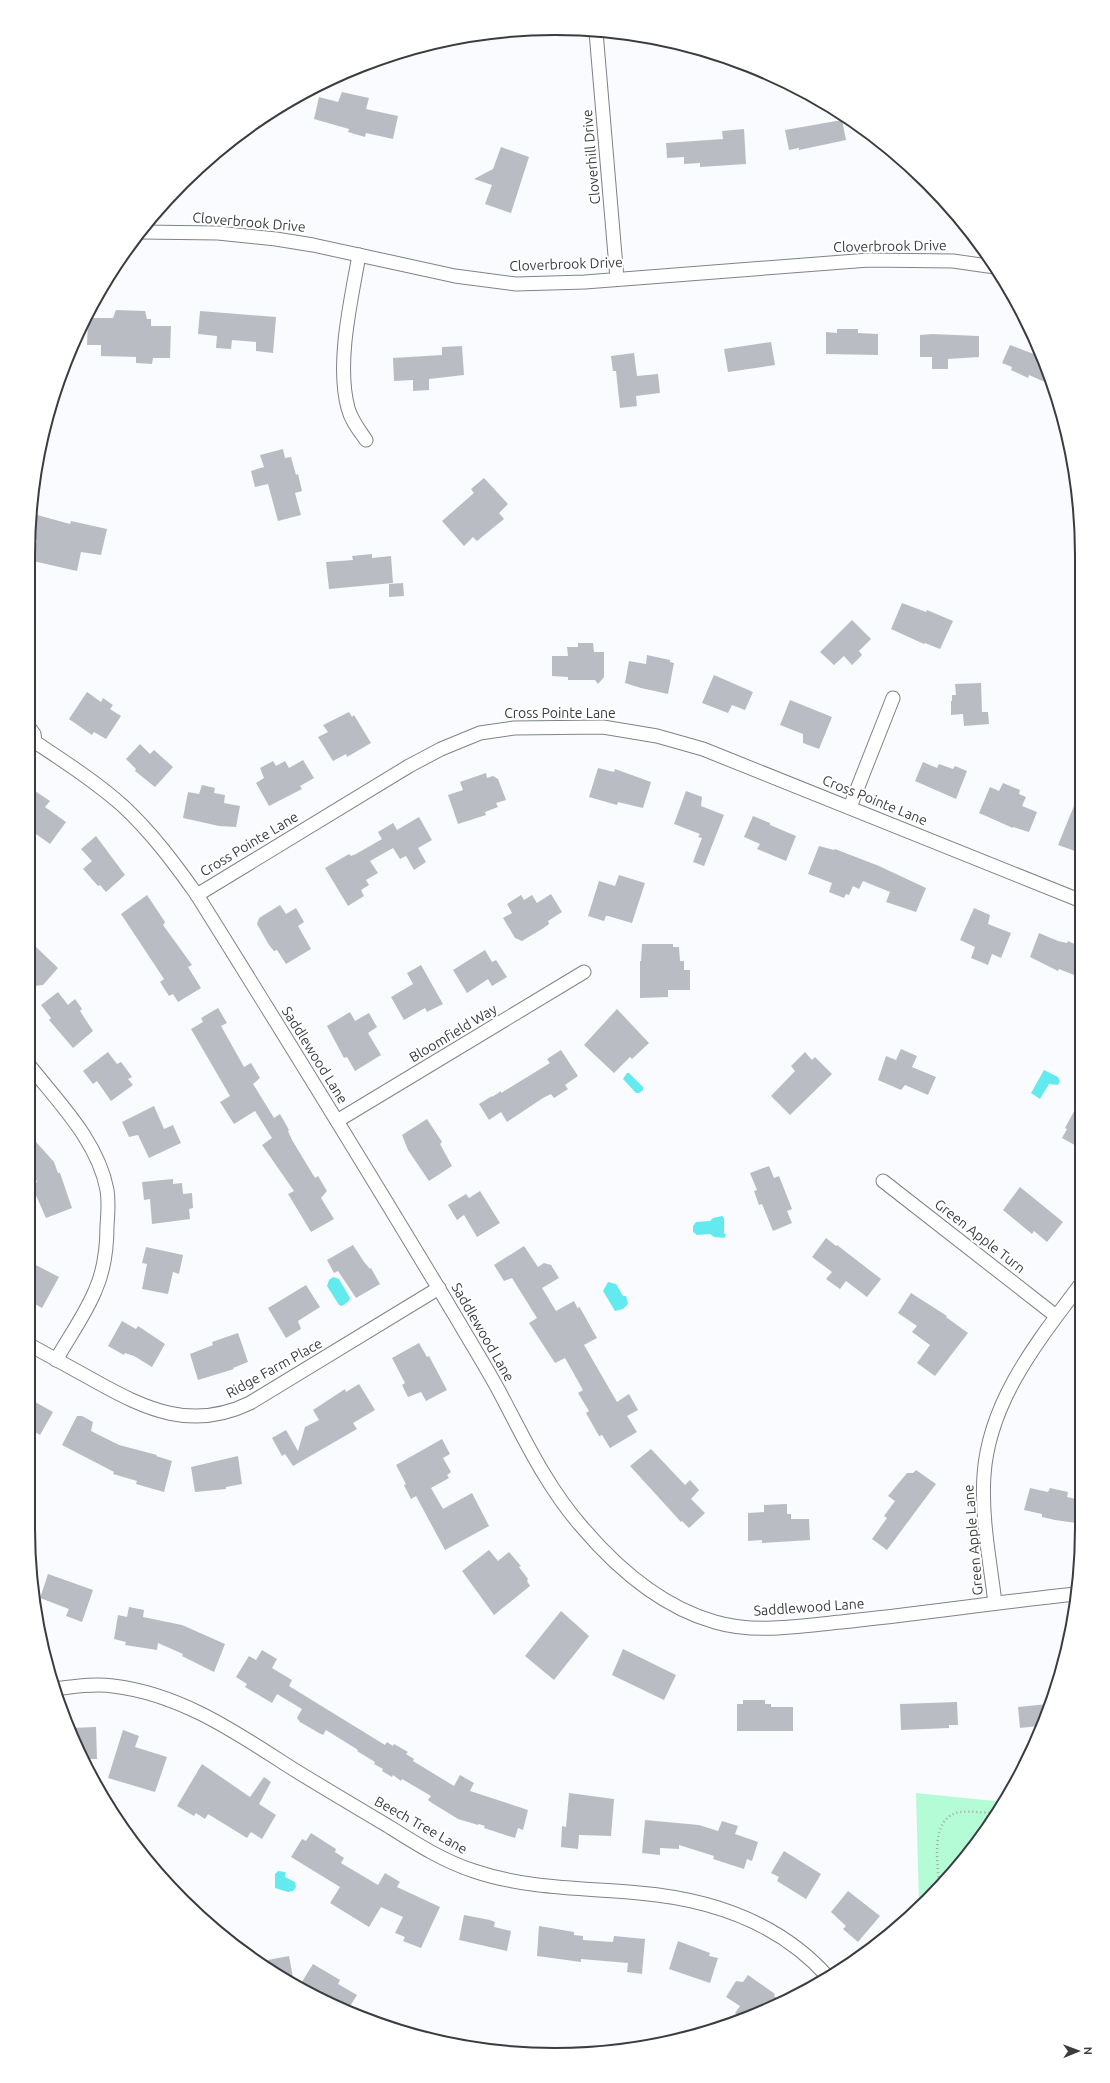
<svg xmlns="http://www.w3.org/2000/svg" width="1110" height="2083" viewBox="0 0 1110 2083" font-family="Ubuntu,sans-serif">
<rect width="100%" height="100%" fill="#f9fbfe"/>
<path fill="#b4fcd6" d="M916,1793L1004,1802L973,1849L919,1906Z"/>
<g fill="#63eaef">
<path d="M1044,1070L1058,1077L1060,1081L1058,1085L1049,1084L1040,1099L1031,1093Z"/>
<path d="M627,1073H629L643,1087V1090L639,1093H636L623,1079Z"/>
<path d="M722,1216L724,1218V1233L726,1235L724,1238L714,1237L710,1234L697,1235L693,1232V1226L696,1222L710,1221L713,1218Z"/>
<path d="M333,1277L339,1279L350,1298L349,1301L342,1306L339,1305L327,1286L329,1280Z"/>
<path d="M608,1282L616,1284L623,1296H626L628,1304L623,1309L615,1311L603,1291Z"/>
<path d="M278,1871L285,1872V1877L295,1882L296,1887L293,1891L288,1892L275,1888V1874Z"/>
</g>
<g fill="#b9bdc3">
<path d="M342,92L369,98L366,109L398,116L393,139L366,133L365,137L348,132L349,129L314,119L319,97L338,102Z"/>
<path d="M842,120L846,140L799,150V148L789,150L785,130Z"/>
<path d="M744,129L746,164L700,167V163L684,164V157L667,158L666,143L723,139L722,131Z"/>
<path d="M501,147L529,157L511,213L485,204L492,185L474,179L493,169Z"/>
<path d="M116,310L145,311L147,319H151V326H171L170,358H153L152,364L136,363V357L101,356V345H87L88,318H113Z"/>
<path d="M200,311L276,317L273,353L256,351V342L232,340L231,349L216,348L217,336L198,334Z"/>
<path d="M837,329H858V333L878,334V355L826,354V332L837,333Z"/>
<path d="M932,334L979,336V357L948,359V369H932V357H920V335Z"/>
<path d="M771,342L775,365L728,372L724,349Z"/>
<path d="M1010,345L1039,356L1054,386L1029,375L1028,378L1011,370L1012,367L1002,363Z"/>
<path d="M462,346L464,375L429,379V390L413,391V380L394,381L393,358L442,355V347Z"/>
<path d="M634,353L637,376L658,374L660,393L636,396L637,406L620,408L616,371H613L611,356Z"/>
<path d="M283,449L285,458L291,457L296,475L298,474L302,491L295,493L301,515L278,521L268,484L255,487L251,471L264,467L260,455Z"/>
<path d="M484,478L508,504L499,513L504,519L477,541L473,537L464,546L442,521L474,493L471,489Z"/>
<path d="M30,513L70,524L71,521L107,529L101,555L81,552L77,571L33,561L37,540L29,538Z"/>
<path d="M372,554V558L391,556L393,583L329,589L326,562L353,560L352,556Z"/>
<path d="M403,583L404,596L389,597V584Z"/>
<path d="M902,603L926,612L927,610L953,621L940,649L925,643L924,644L891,629Z"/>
<path d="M852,620L871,639L859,651L862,655L852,665L844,656L834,665L820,652Z"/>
<path d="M578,643H593L594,652H604V677L598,684L595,680H568V677L552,676V656H568L567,647H578Z"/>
<path d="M647,655L670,660V662L674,663L668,694L641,688L625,683L629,661L646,664Z"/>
<path d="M714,675L753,692L745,710L732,705L728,713L702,703Z"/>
<path d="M981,683L982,712H988L989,724L964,726L963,714L951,715V701H952V695H956L955,684Z"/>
<path d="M87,692L101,702L103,698L113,705L110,709L121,716L106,739L94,732L92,735L69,719Z"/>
<path d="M790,700L832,717L819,749L803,743V734L780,725Z"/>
<path d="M349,712L352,717L354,715L371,743L347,757L346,754L333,761L318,737L328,732L323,725Z"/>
<path d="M140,744L150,754L154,750L173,767L155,787L135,771L136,769L126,759Z"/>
<path d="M303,760L314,778L300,786L302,789L269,806L256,783L264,778L260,768L273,761L276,766L285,761L289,768Z"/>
<path d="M923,762L937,768L939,764L953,769L955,766L967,771L956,799L915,781Z"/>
<path d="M598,768L614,772L615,769L651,782L643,808L618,802L617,805L589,797Z"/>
<path d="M486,773L487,778L493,776L498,779L506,800L496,803L498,807L485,812L486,815L458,824L448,795L463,790L460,782Z"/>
<path d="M1003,783L1020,790L1019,794L1026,797L1022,806L1037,812L1029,832L1013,827V828L979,813L990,787L999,791Z"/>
<path d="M202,785L215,788L214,793L225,795L224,803L240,806L236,827L219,826L183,818L188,792L199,794Z"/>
<path d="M35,791L50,801L45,807L66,822L50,844L29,829V800Z"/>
<path d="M686,791L702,797L701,806L724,815L704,866L693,862L702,838L698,837L700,834L674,824Z"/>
<path d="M1078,796L1079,842L1075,851L1058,845Z"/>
<path d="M753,816L770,823V825L796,836L786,861L757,849L760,844L744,837Z"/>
<path d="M419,817L432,840L418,848L426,862L414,870L406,856L400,859L393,848L370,861L378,873L366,880L369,885L361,890L364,896L348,906L325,868L349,854L351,856L356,854L382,839L378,832L393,823L397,830Z"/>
<path d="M96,836L125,875L106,892L100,885L98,886L83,869L92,861L81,849Z"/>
<path d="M819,846L834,850L835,849L879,866L926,888L916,912L886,902L890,892L863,881L859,889L853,886L849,895L846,894L844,898L829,892L832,883L808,874Z"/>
<path d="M619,875L645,883L632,923L608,916H606L604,921L588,916L599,881L615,886Z"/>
<path d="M551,894L562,912L548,921L549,924L542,929L522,941L515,938L503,918L512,913L507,904L521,895L524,900L532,895L537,903Z"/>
<path d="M147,895L165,922L163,925L192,965L188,967L201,988L178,1002L173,994L169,996L160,982L164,979L121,914Z"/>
<path d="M280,905L286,914L296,908L304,922L298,926L311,949L286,964L277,950L274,951L269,945L257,924L259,918Z"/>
<path d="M974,908L990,915L988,924L1011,933L1001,958L992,954L988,965L971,958L975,947L960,940Z"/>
<path d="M1039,933L1058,941L1067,943L1068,941L1079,946V963L1074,975L1059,969L1058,971L1030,957Z"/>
<path d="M642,944H673V947H679L680,961H684V970H690V990H668V997L640,998V961H641Z"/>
<path d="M35,946L58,968L43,985L34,986L33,982L29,978V954Z"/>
<path d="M485,950L492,962L496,960L507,977L492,986L488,979L467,993L453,970Z"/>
<path d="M421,965L443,1004L427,1012L425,1008L404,1020L391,997L413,984L407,973Z"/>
<path d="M58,992L68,1005L75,999L82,1009L80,1011L93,1031L73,1048L49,1020L51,1018L41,1005Z"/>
<path d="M218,1008L227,1023L221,1026L244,1067L251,1063L260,1078L253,1084L274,1118L280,1114L289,1130L288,1131L292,1140L315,1178L318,1176L327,1191L321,1198L334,1219L311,1232L288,1194L294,1191L262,1145L272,1138L255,1111L234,1124L220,1102L230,1096L191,1029L203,1022L201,1018Z"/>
<path d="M617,1009L649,1043L632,1059L630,1057L614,1073L584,1045Z"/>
<path d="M350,1012L355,1021L369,1013L377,1027L368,1033L381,1055L355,1071L347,1057L344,1058L327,1026Z"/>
<path d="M901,1049L917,1056L912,1067L936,1077L928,1095L905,1085L901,1090L878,1080L886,1056L896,1060Z"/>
<path d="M561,1050L578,1076L565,1085L568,1089L554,1098L551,1094L543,1098L507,1122L501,1112L489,1120L479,1104L492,1096V1097L501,1091V1093L550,1063L547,1059Z"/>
<path d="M108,1052L117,1064L121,1062L127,1070L132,1077L128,1079L133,1085L111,1101L97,1081L93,1084L83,1071Z"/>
<path d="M805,1052L812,1060L815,1057L832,1074L790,1115L771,1096L795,1071L791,1066Z"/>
<path d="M1079,1102L1080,1131V1148L1062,1138L1067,1129L1065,1128Z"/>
<path d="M154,1106L164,1129L173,1125L181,1143L149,1158L138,1135L129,1137L122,1122Z"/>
<path d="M427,1119L442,1142L440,1144L452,1166L429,1181L408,1150L402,1135Z"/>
<path d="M28,1133L54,1162L58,1173H60L72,1208L46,1218L31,1184L37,1182L28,1159Z"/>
<path d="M769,1166L774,1178L779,1176L792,1209L787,1211L792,1223L773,1231L762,1204L759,1205L754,1191L757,1190L750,1173Z"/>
<path d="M173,1179V1184L182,1183L183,1194L192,1193L193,1208L189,1209L190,1219L152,1224L150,1199L144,1200L142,1182Z"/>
<path d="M1020,1187L1063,1222L1047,1242L1034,1231L1032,1234L1003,1210Z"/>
<path d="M480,1191L500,1223L477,1237L464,1215L457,1220L448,1205L466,1194L469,1198Z"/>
<path d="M826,1238L836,1246L837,1245L881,1279L867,1297L846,1281L840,1289L826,1279L832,1272L812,1257Z"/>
<path d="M353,1245L364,1262L370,1269L371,1268L380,1284L356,1298L338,1271L334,1273L327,1260Z"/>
<path d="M524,1246L538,1267L544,1263L551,1265L559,1278L542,1288L556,1311L574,1301L578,1309L579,1306L597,1338L584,1345L617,1402L629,1394L638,1410L627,1416L637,1432L610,1448L602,1435L599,1436L586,1413L589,1411L578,1393L583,1390L565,1358L555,1363L529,1323L537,1318L512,1278L504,1281L494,1265Z"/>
<path d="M146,1247L183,1255L179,1274L173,1272L168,1294L142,1289L147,1264L142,1263Z"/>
<path d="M28,1261L59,1277L42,1308L28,1300Z"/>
<path d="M306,1285L320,1307L298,1321L301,1329L286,1338L268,1308Z"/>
<path d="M911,1293L947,1316L946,1317L968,1333L935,1376L917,1363L930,1345L912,1332L917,1326L898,1313Z"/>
<path d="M122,1321L136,1329L138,1326L165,1344L152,1367L134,1356L125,1353L124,1355L108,1346Z"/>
<path d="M238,1333L248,1362L233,1368L234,1369L198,1380L190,1354L213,1345L212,1342Z"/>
<path d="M419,1343L427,1357L429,1356L447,1390L426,1401L421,1392L408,1397L402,1385L405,1383L392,1358Z"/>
<path d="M359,1384L375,1410L353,1423L357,1429L293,1466L285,1454L282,1456L272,1438L286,1430L298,1451L305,1427L319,1420L313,1410L345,1389L346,1392Z"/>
<path d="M28,1398L53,1412L40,1435L28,1428Z"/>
<path d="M77,1416H82L93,1422L91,1431L119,1445L157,1455L156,1456L172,1461L164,1492L136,1484L137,1481L113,1474L114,1472L62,1445Z"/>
<path d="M442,1439L450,1454L443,1458L451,1472L447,1475L449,1478L431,1488L443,1509L472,1493L489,1526L445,1550L416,1496L411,1499L404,1485L406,1484L396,1465Z"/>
<path d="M651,1449L685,1485L690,1480L699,1490L691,1499L705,1513L689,1528L682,1521L681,1522L630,1466Z"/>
<path d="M238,1456L242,1484L226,1487V1489L195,1492L191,1467Z"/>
<path d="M916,1470L936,1484L887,1550L872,1539L887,1518L884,1516L895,1501L888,1496L907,1473H913Z"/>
<path d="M1030,1488L1048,1492L1050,1488L1068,1492L1067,1497L1081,1500V1521L1076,1520V1523L1055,1520L1042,1517V1514L1024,1510Z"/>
<path d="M787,1504V1514H791V1519H809L810,1540L762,1543V1540L748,1541V1513L764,1512V1505Z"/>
<path d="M489,1550L498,1561L509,1552L521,1566L519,1567L528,1579L527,1581L530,1586L494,1615L462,1571Z"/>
<path d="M48,1574L93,1590L82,1622L66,1616L69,1609L40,1598Z"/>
<path d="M129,1607L144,1610L143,1617L182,1625L225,1644L214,1672L182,1656L183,1654L158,1643L157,1650L125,1645L126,1642L114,1639L118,1615L127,1617Z"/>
<path d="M561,1611L589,1636L554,1680L525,1656Z"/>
<path d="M623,1649L676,1675L664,1700L612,1675Z"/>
<path d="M262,1650L277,1659L272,1668L292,1680L289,1686L385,1745L387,1742L393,1746L394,1744L408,1752L406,1754L414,1759L413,1761L454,1786L460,1775L474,1783L470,1791L528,1810L523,1830L518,1828L515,1838L484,1828L485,1826L479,1824L478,1825L458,1819L432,1803L428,1800L431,1796L402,1779L401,1781L393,1775L392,1777L382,1771L383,1769L374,1764L375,1762L357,1751L358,1750L326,1730L323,1735L319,1733L300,1722L297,1718L302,1709L277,1694L272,1703L245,1687L247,1684L236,1677L249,1656L256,1660Z"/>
<path d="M743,1700H765V1704H771V1707H793V1731H737V1704H743Z"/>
<path d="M957,1702L958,1725H949V1728L901,1730L900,1704Z"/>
<path d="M1048,1704L1038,1726L1020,1728L1018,1707Z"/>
<path d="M96,1727L97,1759H84L70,1728Z"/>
<path d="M123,1730L139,1736L135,1747L167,1757L155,1792L108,1778Z"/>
<path d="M202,1764L250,1797L264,1777L271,1782L259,1804L276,1815L262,1839L251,1832L247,1838L208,1814L205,1819L196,1813L194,1816L177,1806Z"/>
<path d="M569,1793L614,1799L611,1836L579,1835L578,1849L561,1847L562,1826L566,1827Z"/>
<path d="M645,1820L699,1825L718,1831L722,1821L738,1826L735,1834L758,1842L752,1861L747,1859L744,1869L713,1859L714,1856L679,1845V1849L660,1848V1855L642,1853Z"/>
<path d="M311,1833L336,1849L335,1852L344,1858L341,1863L378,1885L385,1873L400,1882L397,1887L440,1907L421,1948L403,1941L405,1937L395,1933L403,1917L381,1907L369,1927L330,1903L340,1887L291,1857L302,1839L306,1841Z"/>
<path d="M784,1851L821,1874L806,1899L777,1881L779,1877L771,1873Z"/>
<path d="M848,1891L880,1916L858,1942L843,1929L846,1926L831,1912Z"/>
<path d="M464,1915L490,1920L495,1922L494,1927L511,1931L507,1951L459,1940Z"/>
<path d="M539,1926L574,1932V1935L583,1936V1940L613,1942L614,1936L645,1939L642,1974L627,1972L628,1963L581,1959V1962L537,1956Z"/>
<path d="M678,1941L710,1953L709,1956L718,1958L710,1983L669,1969Z"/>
<path d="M289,1956L294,1983L257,1962Z"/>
<path d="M313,1964L340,1980L338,1984L357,1995L347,2011L300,1985Z"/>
<path d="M748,1975L775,1994L774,1996L782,2001L757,2015L743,2019L735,2013L740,2006L726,1997L736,1981L743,1982Z"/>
</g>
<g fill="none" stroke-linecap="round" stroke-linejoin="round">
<defs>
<g id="minor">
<path d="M596,32L617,279"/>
<path d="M141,232L218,233L276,239L313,245L455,276L516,284L585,282L869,260L953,261L995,267"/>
<path d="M359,255C351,301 336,363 348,408C351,420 359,430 366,440"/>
<path d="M29,727L34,734L35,742"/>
<path d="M29,744L35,742C65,762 96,782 123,806C152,833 175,864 197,895C285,1036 372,1177 457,1319C471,1343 486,1367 499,1391C524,1438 546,1486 582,1527C616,1567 662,1607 715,1622C755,1634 800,1626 841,1622C920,1614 998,1602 1076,1594"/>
<path d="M850,807L893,698"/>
<path d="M197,895L409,766L441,749L480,733L514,728L603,727L657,736L703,749L1079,900"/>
<path d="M29,1065C58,1102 98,1141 107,1190C109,1202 108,1214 107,1226C107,1248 104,1271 95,1291C85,1315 69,1337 56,1360"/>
<path d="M337,1121L584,972"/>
<path d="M883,1181L1056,1316"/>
<path d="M28,1344C50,1356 73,1369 95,1381C147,1410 192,1431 250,1403L439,1288"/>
<path d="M995,1603C990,1561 981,1517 984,1475C989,1401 1038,1341 1080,1285"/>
<path d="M54,1689C73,1687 93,1683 113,1686C181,1694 237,1733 293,1769C324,1788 356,1807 388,1826C415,1843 443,1861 474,1871C527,1889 584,1888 639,1893C710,1899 779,1922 828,1977"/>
</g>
</defs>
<use href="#minor" stroke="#7f8389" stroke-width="15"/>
<path stroke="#a7a9ac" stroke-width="2.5" stroke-dasharray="1 3" stroke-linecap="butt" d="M939,1885C938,1864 929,1817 960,1812C972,1811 985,1813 997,1813"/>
<use href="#minor" stroke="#fff" stroke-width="13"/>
</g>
<g text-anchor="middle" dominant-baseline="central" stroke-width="4" stroke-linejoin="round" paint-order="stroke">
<g font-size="14" fill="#3b3c3f" stroke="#fff">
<text transform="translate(591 157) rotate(-95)">Cloverhill Drive</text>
<text transform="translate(249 222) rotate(5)">Cloverbrook Drive</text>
<text transform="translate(890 246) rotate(-1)">Cloverbrook Drive</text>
<text transform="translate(566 264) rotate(-2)">Cloverbrook Drive</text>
<text x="560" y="713">Cross Pointe Lane</text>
<text transform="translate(875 800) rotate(22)">Cross Pointe Lane</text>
<text transform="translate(249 844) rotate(-31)">Cross Pointe Lane</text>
<text transform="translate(453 1033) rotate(-31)">Bloomfield Way</text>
<text transform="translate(315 1055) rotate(58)">Saddlewood Lane</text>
<text transform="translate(980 1236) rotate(38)">Green Apple Turn</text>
<text transform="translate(483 1332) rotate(60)">Saddlewood Lane</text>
<text transform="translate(274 1368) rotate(-29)">Ridge Farm Place</text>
<text transform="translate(973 1540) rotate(-95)">Green Apple Lane</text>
<text transform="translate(809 1607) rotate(-4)">Saddlewood Lane</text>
<text transform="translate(421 1825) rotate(29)">Beech Tree Lane</text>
</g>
</g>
<path d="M0 0H1110V2083H0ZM555 35H555A520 520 0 0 1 1075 555V1528A520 520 0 0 1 555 2048H555A520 520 0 0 1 35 1528V555A520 520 0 0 1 555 35Z" fill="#fff" fill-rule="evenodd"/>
<path fill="none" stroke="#3b3c3f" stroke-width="2" d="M555 35H555A520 520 0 0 1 1075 555V1528A520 520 0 0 1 555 2048H555A520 520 0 0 1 35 1528V555A520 520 0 0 1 555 35Z"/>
<g transform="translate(1078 2051) rotate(89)" stroke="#ffffff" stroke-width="3" paint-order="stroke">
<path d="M0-3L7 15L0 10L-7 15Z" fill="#3b3c3f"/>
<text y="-6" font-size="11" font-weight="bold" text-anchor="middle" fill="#3b3c3f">N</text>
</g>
</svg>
